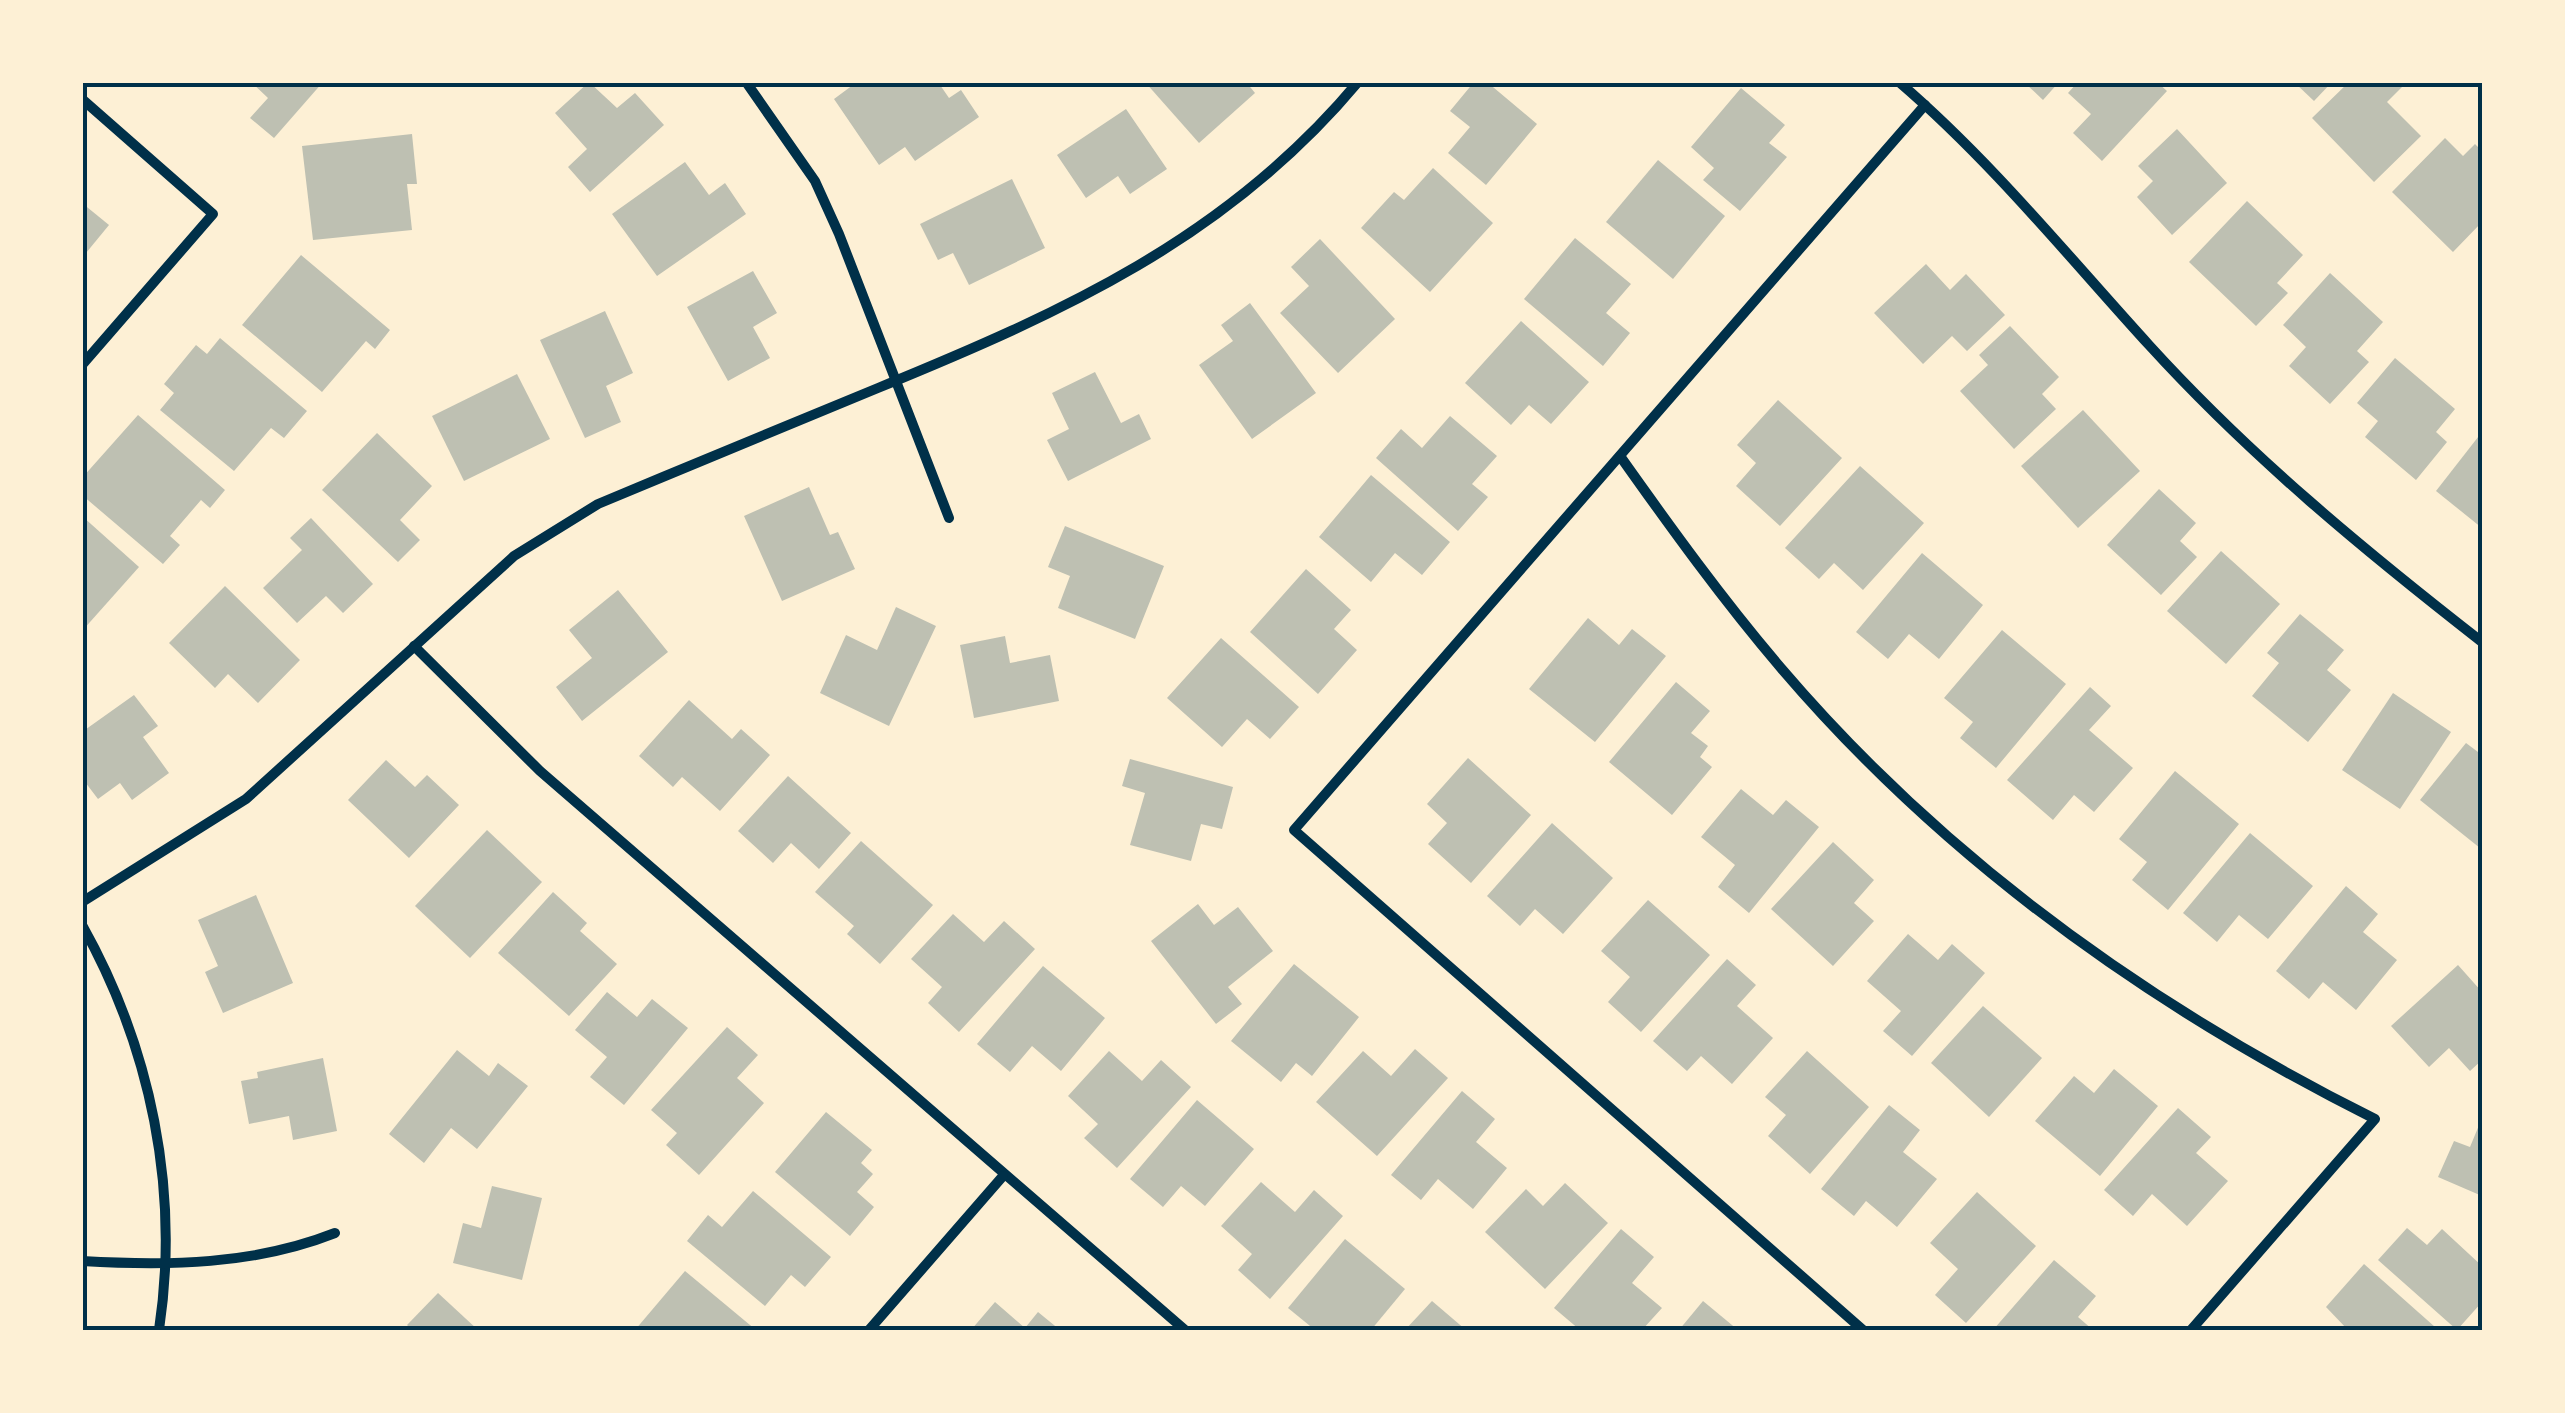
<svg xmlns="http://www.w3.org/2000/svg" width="2565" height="1413" viewBox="0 0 2565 1413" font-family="'Libre Baskerville',serif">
<rect width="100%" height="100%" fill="#fdf0d5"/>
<g fill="#bec0b2">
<path d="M251,82H323L274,138L250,118L268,98Z"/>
<path d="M589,82L617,108L635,93L664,125L590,192L568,167L587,149L555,113Z"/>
<path d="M857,82H938L949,98L961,90L979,117L915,161L905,147L879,165L834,99Z"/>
<path d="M1145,82H1246L1255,93L1199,143Z"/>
<path d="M1474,82H1487L1537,124L1486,185L1448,153L1470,127L1450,111Z"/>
<path d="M2024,82H2059L2043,100Z"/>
<path d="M2078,82H2157L2167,91L2102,161L2073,133L2091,114L2068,93Z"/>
<path d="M2294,82H2332L2314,101Z"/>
<path d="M2349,82H2407L2387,102L2421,136L2374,182L2312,118Z"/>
<path d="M1741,88L1785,125L1769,143L1787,157L1740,211L1703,180L1714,168L1691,147Z"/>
<path d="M1126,109L1167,169L1130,194L1118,176L1086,198L1057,155Z"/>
<path d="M2177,129L2227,183L2172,235L2137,197L2153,181L2138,166Z"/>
<path d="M412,134L417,184H407L412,230L313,240L302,146Z"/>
<path d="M2445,138L2463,156L2475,144L2482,151V222L2453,252L2392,192Z"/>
<path d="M1658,160L1725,216L1673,279L1606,222Z"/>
<path d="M685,162L709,195L725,183L746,214L657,276L612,214Z"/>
<path d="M1433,168L1493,223L1430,292L1361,228L1394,192L1404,200Z"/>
<path d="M1012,179L1045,248L969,285L953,253L938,260L920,224Z"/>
<path d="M2247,201L2303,255L2277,283L2288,293L2256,326L2189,262Z"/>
<path d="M82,203L109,225L86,253L82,250Z"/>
<path d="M1575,238L1631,284L1606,313L1630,333L1603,366L1524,299Z"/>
<path d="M1320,239L1395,319L1338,373L1280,313L1309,286L1291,267Z"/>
<path d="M301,255L390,330L375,349L366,341L322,392L242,325Z"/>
<path d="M1926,264L1950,290L1966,274L2005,315L1967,351L1952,336L1923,364L1874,313Z"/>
<path d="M753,271L777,313L753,327L770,358L728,381L687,307Z"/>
<path d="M2330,273L2383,322L2357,351L2369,362L2330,404L2289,366L2306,347L2283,325Z"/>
<path d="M1250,303L1316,393L1252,439L1199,365L1233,341L1221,325Z"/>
<path d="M605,311L633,373L606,386L621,422L585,438L540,340Z"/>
<path d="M1521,321L1589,382L1551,424L1529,405L1511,425L1465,383Z"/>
<path d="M2010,326L2059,377L2042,394L2056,409L2014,449L1960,391L1988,365L1979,355Z"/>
<path d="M220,338L307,411L284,438L271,428L234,471L160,410L174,393L164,384L196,345L207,354Z"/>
<path d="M2395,358L2455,409L2436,432L2447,442L2416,480L2365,437L2378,421L2357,403Z"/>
<path d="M1095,372L1121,423L1139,414L1151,439L1068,481L1047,440L1069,429L1052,393Z"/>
<path d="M517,374L550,439L464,481L432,416Z"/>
<path d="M1778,400L1842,458L1780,526L1736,486L1756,463L1737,445Z"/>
<path d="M2083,410L2140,471L2078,528L2021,466Z"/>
<path d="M138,415L225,490L210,508L201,500L170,536L180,545L163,564L82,495V478Z"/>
<path d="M1450,416L1497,456L1472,484L1488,497L1458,531L1376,458L1401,429L1422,448Z"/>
<path d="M2482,432V528L2436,491Z"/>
<path d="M377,433L432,486L400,520L420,540L398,562L322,490Z"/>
<path d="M1860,466L1924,523L1863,590L1834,563L1819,579L1785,548Z"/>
<path d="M1371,475L1450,542L1422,575L1395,553L1371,582L1319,537Z"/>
<path d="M809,487L830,535L838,532L855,569L782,601L744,516Z"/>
<path d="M2159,489L2196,523L2180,541L2197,557L2161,595L2107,545Z"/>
<path d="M82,516L139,567L82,631Z"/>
<path d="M311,518L373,584L343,613L326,596L297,623L263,588L302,550L290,538Z"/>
<path d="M1065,526L1164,566L1135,639L1058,608L1070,576L1048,567Z"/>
<path d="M2221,551L2280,604L2226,664L2167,611Z"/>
<path d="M1922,553L1983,605L1939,659L1909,634L1888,659L1856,632Z"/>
<path d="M1306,569L1351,610L1334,629L1357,650L1318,694L1250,632Z"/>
<path d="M225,586L300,660L258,703L228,674L215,688L169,643Z"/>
<path d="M618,590L668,652L582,721L556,687L592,658L569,630Z"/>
<path d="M896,607L936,626L889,726L820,693L846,635L877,650Z"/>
<path d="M2300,614L2344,650L2327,670L2351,690L2308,742L2252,696L2279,663L2267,653Z"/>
<path d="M1588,618L1619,645L1632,629L1666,656L1595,742L1529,689Z"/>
<path d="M2002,630L2066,684L1996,768L1960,738L1973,722L1944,698Z"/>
<path d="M1005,636L1010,663L1050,655L1059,701L974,718L960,645Z"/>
<path d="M1221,638L1299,707L1270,739L1247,719L1222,747L1167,698Z"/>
<path d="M1676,682L1710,711L1691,733L1708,746L1700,757L1712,767L1672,815L1609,762Z"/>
<path d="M2090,687L2111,706L2089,730L2133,768L2094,812L2074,795L2053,820L2007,780Z"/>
<path d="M2393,693L2451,732L2400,809L2342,770Z"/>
<path d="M134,695L158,726L143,737L169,773L132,800L120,783L98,799L82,778V732Z"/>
<path d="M689,700L732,739L741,729L770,755L720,811L682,777L673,787L639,756Z"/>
<path d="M2466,743L2482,755L2480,848L2420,800Z"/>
<path d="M1468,758L1531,815L1471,883L1428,844L1447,823L1427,804Z"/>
<path d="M1130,759L1233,787L1222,829L1201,824L1191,861L1130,845L1145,793L1122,786Z"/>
<path d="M386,760L415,787L427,775L459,805L409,858L348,800Z"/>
<path d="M2175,771L2239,824L2168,910L2132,880L2147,862L2119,839Z"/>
<path d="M788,776L851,833L819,869L791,843L773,863L738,831Z"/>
<path d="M1741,789L1773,815L1786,800L1819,827L1749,913L1718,887L1735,865L1701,837Z"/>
<path d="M1552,823L1613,878L1563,934L1535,909L1520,926L1487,896Z"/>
<path d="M487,830L542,882L470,958L415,906Z"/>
<path d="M2250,833L2313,886L2268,939L2239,915L2217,942L2183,913Z"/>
<path d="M861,841L933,905L880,964L847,934L854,926L815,892Z"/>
<path d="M1833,842L1874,880L1854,903L1874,921L1833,966L1771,909Z"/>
<path d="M2346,886L2378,914L2363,932L2397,960L2356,1010L2323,982L2309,999L2276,971Z"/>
<path d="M553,892L587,923L580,931L617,964L569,1016L498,953Z"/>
<path d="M256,895L293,983L223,1013L205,972L218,966L198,920Z"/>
<path d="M1648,900L1710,955L1641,1032L1608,1002L1630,977L1601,951Z"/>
<path d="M1198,904L1214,925L1238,907L1273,951L1228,987L1242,1004L1216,1024L1151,941Z"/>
<path d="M953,914L984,942L1004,921L1035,949L959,1032L928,1003L942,987L911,959Z"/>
<path d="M1908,934L1938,960L1952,944L1985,973L1912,1056L1883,1031L1901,1011L1867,981Z"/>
<path d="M1727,959L1756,985L1737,1006L1773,1038L1732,1084L1701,1056L1687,1071L1653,1041Z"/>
<path d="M1294,964L1359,1017L1312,1076L1296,1063L1281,1082L1231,1041Z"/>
<path d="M2458,965L2482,992V1060L2470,1071L2449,1048L2429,1067L2391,1026Z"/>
<path d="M1043,966L1105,1018L1061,1071L1032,1046L1010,1072L977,1044Z"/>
<path d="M607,992L637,1017L652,999L688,1028L624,1105L590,1077L607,1057L575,1030Z"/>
<path d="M1983,1006L2042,1058L1989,1117L1931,1063Z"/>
<path d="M727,1027L758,1055L737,1078L764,1103L699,1175L666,1145L677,1133L651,1110Z"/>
<path d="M1415,1049L1448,1078L1377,1156L1316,1102L1363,1051L1391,1076Z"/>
<path d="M457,1050L489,1076L498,1063L528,1086L477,1149L451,1128L424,1163L389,1134Z"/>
<path d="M1109,1051L1142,1081L1161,1060L1191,1087L1117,1168L1084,1138L1098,1124L1068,1096Z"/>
<path d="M1807,1051L1869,1107L1810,1174L1768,1136L1786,1115L1765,1097Z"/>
<path d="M323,1058L337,1131L293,1140L289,1116L249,1124L241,1081L258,1078L257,1072Z"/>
<path d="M2114,1069L2158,1106L2100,1176L2035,1121L2074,1076L2094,1093Z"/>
<path d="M1462,1091L1495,1119L1476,1142L1507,1168L1473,1209L1438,1179L1421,1200L1391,1175Z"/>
<path d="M1197,1100L1254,1149L1205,1206L1181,1186L1163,1207L1130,1179Z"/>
<path d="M1889,1105L1920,1130L1903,1152L1937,1179L1897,1227L1866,1201L1854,1216L1821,1189Z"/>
<path d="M2178,1108L2211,1137L2196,1153L2228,1181L2187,1226L2152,1194L2133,1216L2104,1190Z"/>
<path d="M826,1112L872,1150L861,1163L873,1174L857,1192L874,1207L850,1236L775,1172Z"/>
<path d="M2482,1118V1196L2438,1177L2454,1141L2470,1147Z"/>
<path d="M1261,1182L1295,1212L1314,1190L1343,1216L1270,1299L1238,1270L1252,1254L1221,1226Z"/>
<path d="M1565,1183L1608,1223L1545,1289L1485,1232L1526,1189L1543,1206Z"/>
<path d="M492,1186L542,1198L522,1280L453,1263L463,1223L481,1228Z"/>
<path d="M753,1191L831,1257L805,1287L791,1275L765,1306L687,1241L708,1215L722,1227Z"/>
<path d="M1977,1192L2036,1246L1966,1323L1935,1295L1958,1269L1930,1243Z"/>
<path d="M2407,1228L2427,1245L2442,1229L2482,1266V1302L2457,1330L2378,1260Z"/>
<path d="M1621,1229L1654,1257L1632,1283L1662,1308L1642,1330H1580L1554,1308Z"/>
<path d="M1345,1239L1405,1289L1371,1330H1315L1288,1308Z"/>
<path d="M2054,1260L2096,1296L2078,1317L2093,1330H1993Z"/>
<path d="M2364,1264L2435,1327L2432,1330H2348L2326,1307Z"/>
<path d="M685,1271L756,1330H635Z"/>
<path d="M438,1293L478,1330H412L407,1325Z"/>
<path d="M1432,1301L1466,1330H1405Z"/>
<path d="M1703,1301L1738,1330H1679Z"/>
<path d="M995,1302L1025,1328L1038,1312L1060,1330H971Z"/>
</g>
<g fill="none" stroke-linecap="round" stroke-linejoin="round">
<g stroke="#003049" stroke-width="10">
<path d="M746,82L815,181L839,234L949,518"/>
<path d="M1899,82C1992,162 2067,255 2149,345C2250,456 2364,550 2482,642"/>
<path d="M82,99L213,214L82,365"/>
<path d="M1620,456C1671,528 1723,600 1781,668C1944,859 2151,1007 2375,1119L2191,1330"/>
<path d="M414,646L540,771L1185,1330"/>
<path d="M82,902L246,799L514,556L598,504C691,465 784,427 878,388C1061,313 1227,239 1358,82"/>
<path d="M82,925C151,1048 180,1190 159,1330"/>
<path d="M82,1261C168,1266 254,1265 335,1233"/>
<path d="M869,1330L1003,1176"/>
<path d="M1863,1330L1294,830L1925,105"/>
</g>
</g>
<rect width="2565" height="1413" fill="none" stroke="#fdf0d5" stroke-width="170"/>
<rect x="85" y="85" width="2395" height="1243" fill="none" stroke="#003049" stroke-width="4"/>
</svg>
